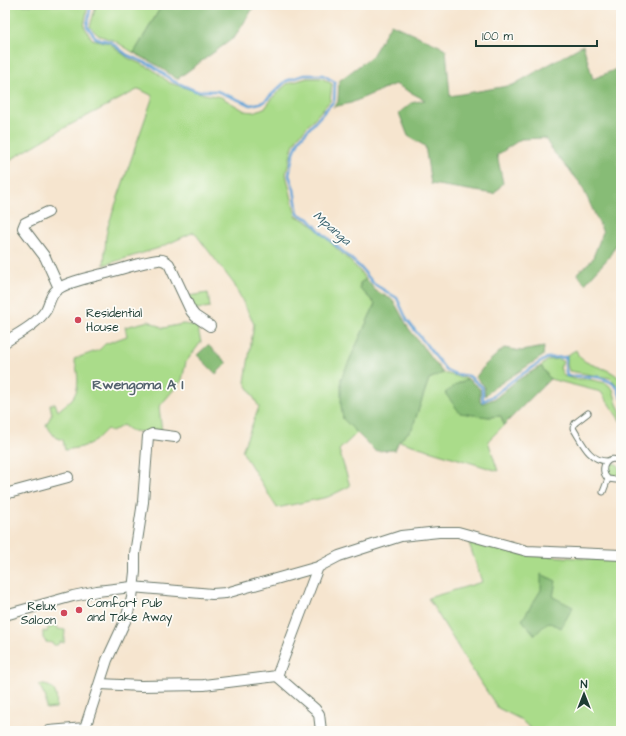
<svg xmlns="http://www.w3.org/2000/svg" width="626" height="736" viewBox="0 0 626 736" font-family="'Architects Daughter',sans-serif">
<rect width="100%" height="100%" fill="#fdfcf7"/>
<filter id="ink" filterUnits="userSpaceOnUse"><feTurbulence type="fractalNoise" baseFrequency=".025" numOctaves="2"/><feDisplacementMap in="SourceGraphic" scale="8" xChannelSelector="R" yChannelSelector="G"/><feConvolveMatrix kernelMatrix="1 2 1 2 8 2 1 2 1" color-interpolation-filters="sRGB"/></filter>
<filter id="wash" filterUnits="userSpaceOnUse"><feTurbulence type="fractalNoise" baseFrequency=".012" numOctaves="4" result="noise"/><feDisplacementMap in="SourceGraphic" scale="16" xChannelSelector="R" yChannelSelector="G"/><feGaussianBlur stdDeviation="0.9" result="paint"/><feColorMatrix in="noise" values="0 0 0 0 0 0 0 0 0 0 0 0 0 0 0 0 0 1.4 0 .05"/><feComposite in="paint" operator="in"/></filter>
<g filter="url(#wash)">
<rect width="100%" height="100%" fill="#f6e5cf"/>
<g fill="#aadc8a" stroke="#648c5f">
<path d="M5,5H88L84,26L92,39L109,43L128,58L152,69L170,83L204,94L221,97L245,111L254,112L266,107L274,96L287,84L307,78H322L332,84L330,101L297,138L293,146L286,174L296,216L309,222L357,268L366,279L360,283V288L375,304L341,379L343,419L357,433L339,450L350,486L328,497L277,508L242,451L259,407L245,382L254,324L234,284L194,232L159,248L104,265L106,236L108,226L153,96L139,89L64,128L5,163Z"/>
<path d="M96,5H162L134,53L115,41L98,35L90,27Z"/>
<path d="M208,293L210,307L191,310L188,296Z"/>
<path d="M149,321L163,328L183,324L197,326L201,342L186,362L182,380L159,407L162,433L131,431L123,425L112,432L107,429L95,441L82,447L65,450L63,440L55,437L46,425L52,414L50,405L55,403L58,411C62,407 67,404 71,400C81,390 78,371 74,359L99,350L105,344L127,336L125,327Z"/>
<path d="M576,350C580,365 599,365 611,372C615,374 618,377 621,380V389L610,378L569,371L567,365V355Z"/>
<path d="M559,359L563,362L560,368L564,376L575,379H588L606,383L613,389L617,404L621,412V422L601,392L550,379L541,366L548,360Z"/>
<path d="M443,373L468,379L457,384L488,417L501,416L504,425L488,441L498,471L399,441L412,429L429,379Z"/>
<circle cx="613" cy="470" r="7"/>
<path d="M469,543L521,554L621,561V731H533L520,719L498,708L473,671L428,598L482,582Z"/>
<path d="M57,626L58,629L65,630L64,643L61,642L57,645H54L52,643L46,642L43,638V631L47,632L48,628Z"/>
<path d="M39,685C55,684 58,694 56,708L46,709V698Z"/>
</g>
<g fill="#87bc76" stroke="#537c55">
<path d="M162,5H255L235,37L177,79L155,64L134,53Z"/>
<path d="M391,24L446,49L450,96L513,85L583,45L593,79L621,67V236L609,257L585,284L577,273L592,260L603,232L581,184L552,150L545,138L521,139L497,155L503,183L494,194L431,184L425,146L408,136L399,113L411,103L425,100L395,84L351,103L333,107L338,102L339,81L372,56Z"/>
<path d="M366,279L376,291L393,300L409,329L443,373L429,379L412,429L399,441L395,450L375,451L343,419L341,406V379L375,304L360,288V283Z"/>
<path d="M208,345L227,363L216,374L197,355Z"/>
<path d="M544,347L543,356L492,389L485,396L484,386L476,377L485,365L504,348L521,351Z"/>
<path d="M541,366L550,379L504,425L501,416L488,417L460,413L445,393L457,384L468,379L480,389V402L483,403L496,398L516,381Z"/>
<path d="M541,574L556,581L553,597L573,607L561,628L548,622L535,635L522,620L541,590Z"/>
</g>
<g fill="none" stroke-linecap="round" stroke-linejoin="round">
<path stroke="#65a5d8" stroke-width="2.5" d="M91,5L87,26L96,38L111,42L127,55L153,66L173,81L196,91H217L251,105L264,102L286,81L304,75H323L335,82L334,101L299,140L293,155L289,175L294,189L298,214L309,219L322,233L360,267L374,284L397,298L407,320L446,370L455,374L469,376L482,387L483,401L493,396L513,380L547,358L566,357L565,366L567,376C583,376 608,374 618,389C619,392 620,396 621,398"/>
</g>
</g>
<g filter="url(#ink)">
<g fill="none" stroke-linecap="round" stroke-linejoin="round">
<defs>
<g id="lane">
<path d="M588,413L575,423L573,428C582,442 589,461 607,461"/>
<path d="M621,462C609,453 597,468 608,479L616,480L621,477"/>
<path d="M603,492L608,479"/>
</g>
<g id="street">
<path d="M48,212L25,223L23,228L45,257L59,288"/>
<path d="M5,342C19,333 37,324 46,310C50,303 50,294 58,289C68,281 97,276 110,272C126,268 142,262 158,260C162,259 166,261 169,264L191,311L195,316L210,326"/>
<path d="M5,494L68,477"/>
<path d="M318,567L277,676L315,709L319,714L321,731"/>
<path d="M5,615L73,596L97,591L132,587L212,594L226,593L318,567L339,556L401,536L439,532H458L527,551L621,555"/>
<path d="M100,684L141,686L204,685L277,676"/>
<path d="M49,731L85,728L107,660L126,619L132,598L135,572V554L143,502L148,436L152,434L175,437"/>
</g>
</defs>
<use href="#lane" stroke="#6a786a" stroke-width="7"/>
<use href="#street" stroke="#6a786a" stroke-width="12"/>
<use href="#lane" stroke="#fff" stroke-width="5"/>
<use href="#street" stroke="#fff" stroke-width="10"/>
</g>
</g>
<g fill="#d1495b" stroke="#fdfcf7" stroke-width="1.5">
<circle cx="78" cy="320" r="4"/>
<circle cx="79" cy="610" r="4"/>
<circle cx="64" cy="613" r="4"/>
</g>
<g text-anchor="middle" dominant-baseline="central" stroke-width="3.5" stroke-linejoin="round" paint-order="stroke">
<g font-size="12" fill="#1f3d34" stroke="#fdfcf7" text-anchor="start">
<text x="86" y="313">Residential<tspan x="86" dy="14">House</tspan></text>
<text x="87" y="603">Comfort Pub<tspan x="87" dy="14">and Take Away</tspan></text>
<text x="56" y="606" text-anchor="end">Relux<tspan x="56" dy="14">Saloon</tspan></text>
</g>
<g font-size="13" font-style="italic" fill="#38616d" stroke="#fdfcf7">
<text transform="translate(332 228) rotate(41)">Mpanga</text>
</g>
<g font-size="14" font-weight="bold" fill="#55636e" stroke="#fdfcf7">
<text x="138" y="385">Rwengoma A I</text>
</g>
</g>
<rect width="626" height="736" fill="none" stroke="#fdfcf7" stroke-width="20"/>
<g transform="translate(584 694)" stroke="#fdfcf7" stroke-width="3" paint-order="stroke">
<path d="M0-3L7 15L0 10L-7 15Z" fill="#1f3d34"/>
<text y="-6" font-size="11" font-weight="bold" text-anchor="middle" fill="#1f3d34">N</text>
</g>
<path d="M476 40v6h121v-6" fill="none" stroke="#1f3d34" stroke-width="2"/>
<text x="482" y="40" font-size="12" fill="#1f3d34" stroke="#fdfcf7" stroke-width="3" paint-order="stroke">100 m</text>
</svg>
